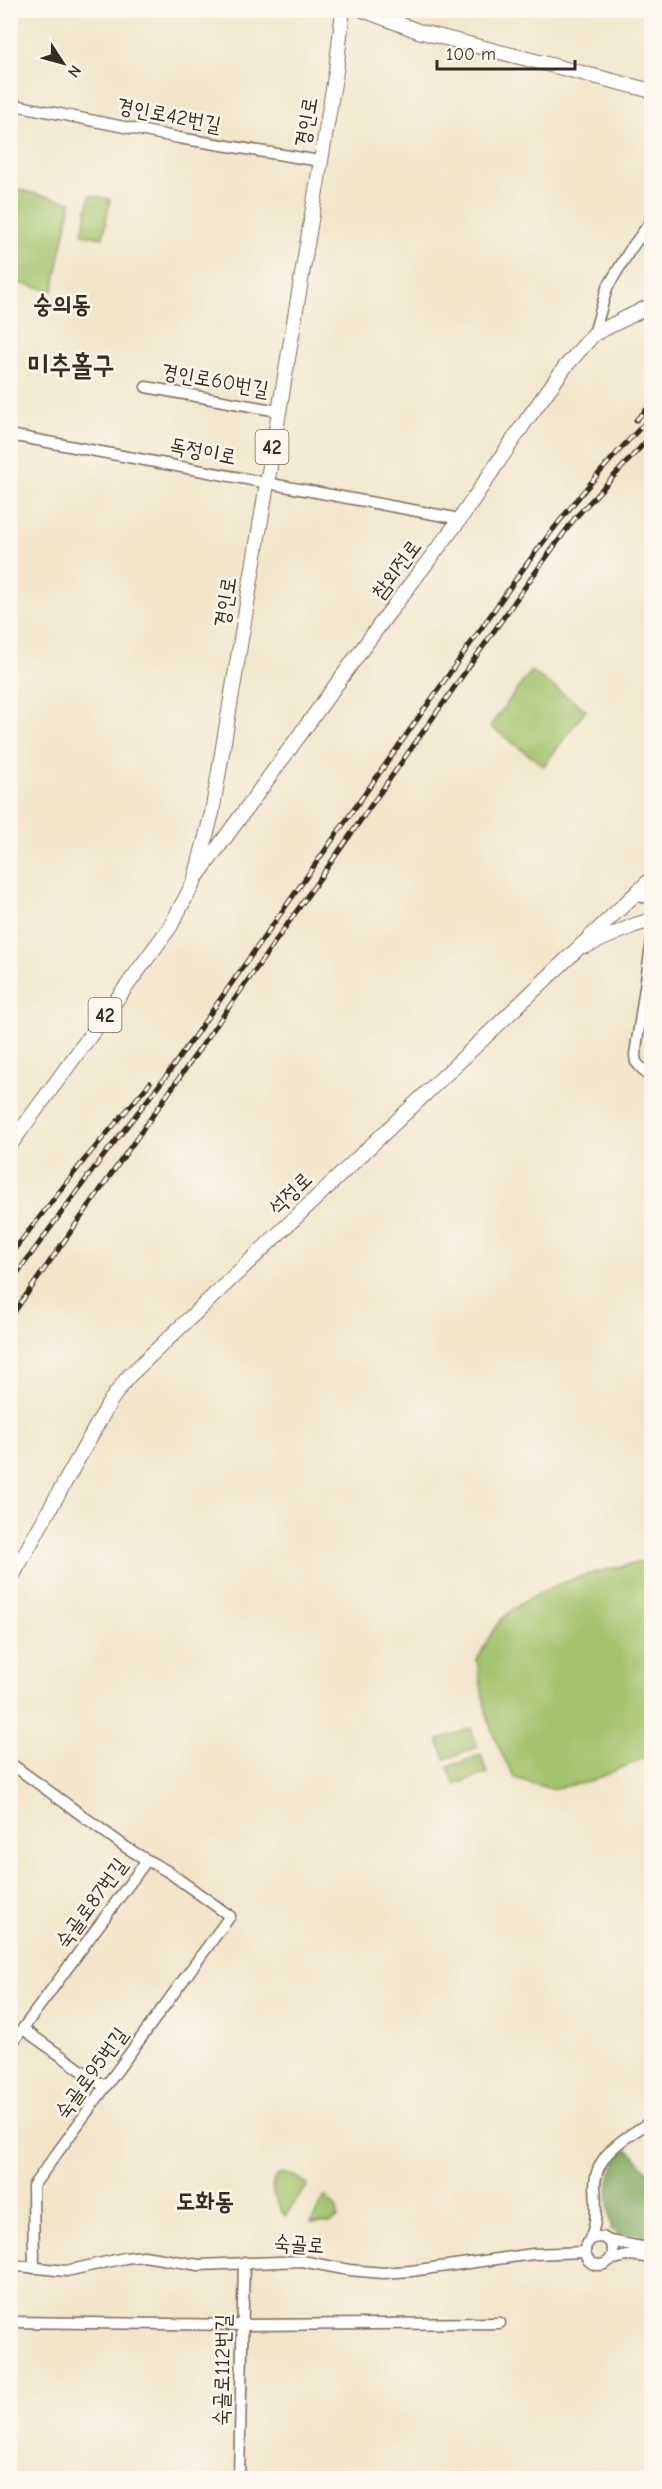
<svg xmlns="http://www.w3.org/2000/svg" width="662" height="2489" viewBox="0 0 662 2489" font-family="'Comic Neue','Poor Story',sans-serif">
<rect width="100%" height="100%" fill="#fbf7ec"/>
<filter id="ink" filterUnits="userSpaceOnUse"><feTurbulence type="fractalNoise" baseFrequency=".0167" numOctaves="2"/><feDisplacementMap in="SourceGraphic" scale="12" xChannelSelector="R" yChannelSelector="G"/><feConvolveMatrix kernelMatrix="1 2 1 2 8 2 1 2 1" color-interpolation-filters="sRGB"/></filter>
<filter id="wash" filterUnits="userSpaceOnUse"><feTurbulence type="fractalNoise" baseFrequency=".008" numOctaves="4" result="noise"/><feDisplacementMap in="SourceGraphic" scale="24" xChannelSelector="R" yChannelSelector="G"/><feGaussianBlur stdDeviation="1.35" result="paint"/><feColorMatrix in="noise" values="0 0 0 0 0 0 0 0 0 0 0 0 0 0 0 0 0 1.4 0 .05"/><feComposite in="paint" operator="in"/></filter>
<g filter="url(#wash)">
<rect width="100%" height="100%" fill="#f2e5ca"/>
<g fill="#a3c36c" stroke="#6f7645" stroke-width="1.5">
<path d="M11,188L71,202L53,291L11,281Z"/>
<path d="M90,195L110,199L103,238L82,234Z"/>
<path d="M531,671L586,710L544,766L490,726Z"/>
<path d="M651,1560V1755L589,1782L551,1789L515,1778C489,1735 484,1709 477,1660C485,1647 493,1626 505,1616C546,1580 599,1571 651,1560Z"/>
<path d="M471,1728L478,1747L445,1759L438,1740Z"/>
<path d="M481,1755L487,1773L455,1785L448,1767Z"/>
<path d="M282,2173L294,2176L308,2185L285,2216C277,2204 263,2181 282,2173Z"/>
<path d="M325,2196L337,2208L338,2218L329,2223H311Z"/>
</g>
<path fill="#82a960" stroke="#5e6a3f" stroke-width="1.5" d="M628,2149L651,2175V2238L636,2233L618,2234L611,2229C609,2199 601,2169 628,2149Z"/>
</g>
<g filter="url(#ink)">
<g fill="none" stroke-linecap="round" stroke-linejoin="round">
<defs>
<g id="minor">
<path d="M10,104L179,138L320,161"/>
<path d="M594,334L607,288L630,250L652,220"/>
<path d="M146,387L278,411"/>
<path d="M10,435L460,519"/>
<path d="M634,896L652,898"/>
<path d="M652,940L635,1055L636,1062L652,1080"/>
<path d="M10,1763L127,1848L147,1860L10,2046"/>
<path d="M23,2029L105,2087"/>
<circle cx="599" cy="2251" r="14"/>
<path d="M589,2241C598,2222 596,2206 595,2186C595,2153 628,2136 652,2121"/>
<path d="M610,2241L652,2249"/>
<path d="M610,2260L631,2255L652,2258"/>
<path d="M10,2265L66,2271L125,2258L144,2256L199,2265L302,2261L349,2270L383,2273L411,2271L533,2254L585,2252"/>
<path d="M34,2268L33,2186L230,1916L167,1871L147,1860"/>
<path d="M10,2322L243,2325L500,2323"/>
<path d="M239,2478L244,2262"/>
</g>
<g id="major">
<path d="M363,10L418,31L652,91"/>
<path d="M198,875L384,619L460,519L523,425L565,367L594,334L652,305"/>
<path d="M586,946L635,925L652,920"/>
<path d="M10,1145L170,927L194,882L212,813L336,71L343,10"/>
<path d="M10,1580L111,1400L128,1377L652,878"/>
</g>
</defs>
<use href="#minor" stroke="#7b6b5a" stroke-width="13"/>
<use href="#major" stroke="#7b6b5a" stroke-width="16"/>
<use href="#minor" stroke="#fff" stroke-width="10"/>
<use href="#major" stroke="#fff" stroke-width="14"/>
<defs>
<g id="rail">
<path d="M636,420L652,404"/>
<path d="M10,1255L85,1159L150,1083"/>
<path d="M10,1283L95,1167L167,1075L523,569C563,515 604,464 652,416"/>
<path d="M10,1318L532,577L575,518L652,435"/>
</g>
</defs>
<use href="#rail" stroke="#3b2a1e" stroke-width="5"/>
<use href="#rail" stroke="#fbf7ec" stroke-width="3" stroke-dasharray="9" stroke-linecap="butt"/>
</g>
</g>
<g text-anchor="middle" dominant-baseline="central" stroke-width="5" stroke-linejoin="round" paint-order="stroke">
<g fill="#fbf7ec" stroke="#75685c" stroke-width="1.5">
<rect x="255.5" y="430" width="33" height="34" rx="4.5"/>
<rect x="88.5" y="998" width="33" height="34" rx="4.5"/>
</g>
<g font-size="20" font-weight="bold" fill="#3b2a1e">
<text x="272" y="447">42</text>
<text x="105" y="1015">42</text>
</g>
<g font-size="21" fill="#3b2a1e" stroke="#fbf7ec">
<text transform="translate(169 115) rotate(11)">경인로42번길</text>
<text transform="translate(306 122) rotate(-80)">경인로</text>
<text transform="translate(215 380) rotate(10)">경인로60번길</text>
<text transform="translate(203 451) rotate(11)">독정이로</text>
<text transform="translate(396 569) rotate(-53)">참외전로</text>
<text transform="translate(225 602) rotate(-81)">경인로</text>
<text transform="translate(290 1193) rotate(-44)">석정로</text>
<text transform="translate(91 1903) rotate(-54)">숙골로87번길</text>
<text transform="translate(91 2073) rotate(-54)">숙골로95번길</text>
<text transform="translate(299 2244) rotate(4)">숙골로</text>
<text transform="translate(222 2370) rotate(-89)">숙골로112번길</text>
</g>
<g font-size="24" font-weight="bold" fill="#3b2a1e" stroke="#fbf7ec">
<text x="62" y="304">숭의동</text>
<text x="205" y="2201">도화동</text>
</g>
<g font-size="27" font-weight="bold" fill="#3b2a1e" stroke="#fbf7ec">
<text x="71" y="365">미추홀구</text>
</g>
</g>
<rect width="662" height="2489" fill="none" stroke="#fbf7ec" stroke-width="36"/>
<g transform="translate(63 63) rotate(126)" stroke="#fbf7ec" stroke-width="4.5" paint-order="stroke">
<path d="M0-4.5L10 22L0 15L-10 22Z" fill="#3b2a1e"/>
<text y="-9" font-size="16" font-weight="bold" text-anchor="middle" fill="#3b2a1e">N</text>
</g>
<path d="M437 60v9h138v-9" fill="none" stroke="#3b2a1e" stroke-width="3"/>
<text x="446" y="60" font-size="18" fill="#3b2a1e" stroke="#fbf7ec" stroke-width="4.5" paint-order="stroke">100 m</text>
</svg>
